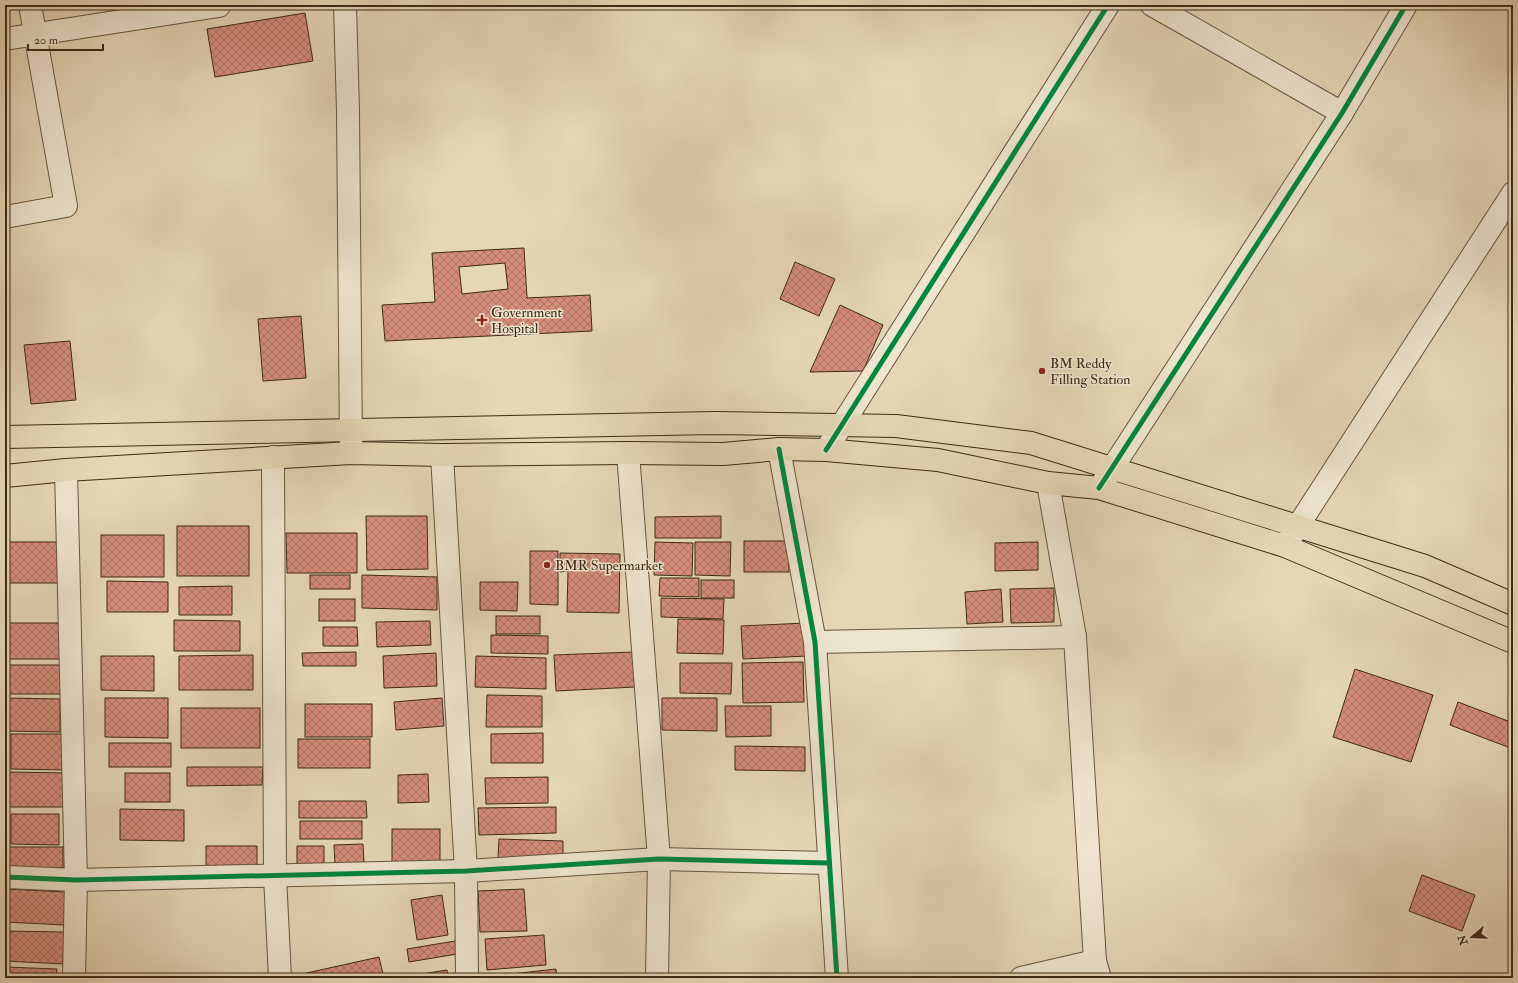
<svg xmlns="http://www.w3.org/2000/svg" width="1518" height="983" viewBox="0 0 1518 983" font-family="'IM FELL Double Pica',serif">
<defs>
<pattern id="building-cross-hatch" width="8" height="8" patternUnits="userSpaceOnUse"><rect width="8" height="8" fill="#d58d7b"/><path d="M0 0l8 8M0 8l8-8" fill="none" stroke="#ae7364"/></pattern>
</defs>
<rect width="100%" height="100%" fill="#e5d6b5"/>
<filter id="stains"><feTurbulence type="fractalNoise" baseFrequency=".005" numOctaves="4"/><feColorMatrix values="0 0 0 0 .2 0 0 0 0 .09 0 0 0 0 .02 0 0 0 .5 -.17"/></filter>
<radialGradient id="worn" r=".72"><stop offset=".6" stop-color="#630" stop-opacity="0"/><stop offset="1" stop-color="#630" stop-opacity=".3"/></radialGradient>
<g fill="url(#building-cross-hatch)" stroke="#3f2a16" fill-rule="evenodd">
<path d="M305,13L313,61L215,77L207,29Z"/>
<path d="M524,248L527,298L590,295L592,331L385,341L382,305L435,302L432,253ZM505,263L508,289L462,294L459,267Z"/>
<path d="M795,262L835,279L819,316L780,299Z"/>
<path d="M840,305L883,325L863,371L810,372Z"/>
<path d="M301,316L306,378L263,381L258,319Z"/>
<path d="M70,341L76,400L31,404L24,345Z"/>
<path d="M366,516H427L428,569L367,570Z"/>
<path d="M721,516V538H655V517Z"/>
<rect x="177" y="526" width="72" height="50"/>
<path d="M286,533H357V573H287Z"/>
<rect x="101" y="535" width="63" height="42"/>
<rect x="744" y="541" width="45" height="31"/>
<rect x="5" y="542" width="63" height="41"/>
<path d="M655,542L693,543L692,576L654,575Z"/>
<path d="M695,542H731L730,576L695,575Z"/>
<path d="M1038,542V570L995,571V543Z"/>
<path d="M530,551H558V605L530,604Z"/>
<path d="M560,553L620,554L619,613L567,612L568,571L560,572Z"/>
<rect x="310" y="575" width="40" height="14"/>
<path d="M362,575L437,577V610L362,608Z"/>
<path d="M660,578H699V597L659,596Z"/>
<rect x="701" y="580" width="33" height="18"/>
<path d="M107,581L168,582V612H107Z"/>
<path d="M480,582H518L517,611L480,610Z"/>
<path d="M232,586V615H179V587Z"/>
<path d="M1054,588V622L1011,623L1010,589Z"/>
<path d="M1001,589L1003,622L967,624L965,592Z"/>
<path d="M661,598L724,599L723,619L661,617Z"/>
<rect x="319" y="599" width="36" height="22"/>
<rect x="496" y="616" width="44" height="18"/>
<path d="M678,619L724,620L723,654L677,653Z"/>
<path d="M174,620L240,621V651H174Z"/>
<path d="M430,621L431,645L377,647L376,622Z"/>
<rect x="5" y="623" width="71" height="36"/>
<path d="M806,623L807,656L743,659L741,626Z"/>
<path d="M323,627H357L358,646H323Z"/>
<path d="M491,635L548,636V654L491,653Z"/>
<path d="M356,652V666H303L302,653Z"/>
<path d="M633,652L635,687L556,691L554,655Z"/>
<path d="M436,653L437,686L384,688L383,656Z"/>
<path d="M253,655V690H179V656Z"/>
<path d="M101,656H154V691L101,690Z"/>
<path d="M476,656L546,658V689L475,687Z"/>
<path d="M803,662L804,702L743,703L742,663Z"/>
<path d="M680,663H732L731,694L680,693Z"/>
<path d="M5,665H64L63,694H5Z"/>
<path d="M1355,669L1433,695L1411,762L1333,737Z"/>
<path d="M487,695L542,696V727H486Z"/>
<path d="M5,698L60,699V732L5,731Z"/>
<path d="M105,698H168V738L105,737Z"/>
<path d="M442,698L444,726L396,730L394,702Z"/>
<path d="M662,698H717V731L662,730Z"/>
<path d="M1458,702L1513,723V749L1450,725Z"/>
<rect x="305" y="704" width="67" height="33"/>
<path d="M725,706H771V736L726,737Z"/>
<rect x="181" y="708" width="79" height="40"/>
<path d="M543,733V763H491V734Z"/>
<path d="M11,734H67V770L11,769Z"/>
<rect x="298" y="739" width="72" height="29"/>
<rect x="109" y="743" width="62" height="24"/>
<path d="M735,746L805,747V771L735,770Z"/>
<path d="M187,767H263L262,785L187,786Z"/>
<path d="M5,772L71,773L70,807H5Z"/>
<rect x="125" y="773" width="45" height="29"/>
<path d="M428,774L429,802L398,803V775Z"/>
<path d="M548,777V803L486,804L485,778Z"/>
<path d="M299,801H366L367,818H299Z"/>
<path d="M556,807V833L479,835L478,808Z"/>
<path d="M120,809L184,810V841L120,840Z"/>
<path d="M11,814H59V845L11,844Z"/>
<rect x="300" y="821" width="62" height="18"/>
<rect x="392" y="829" width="48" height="34"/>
<path d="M499,839L563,841V859L498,858Z"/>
<path d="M363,844L364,864L335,865L334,845Z"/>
<path d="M206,846H257V871L206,872Z"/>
<path d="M297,846H324V870L297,869Z"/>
<rect x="6" y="847" width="57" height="21"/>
<path d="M1422,875L1475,895L1462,931L1409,911Z"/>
<path d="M5,889L66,892L65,925L5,922Z"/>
<path d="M524,889L527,931L480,932L478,891Z"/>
<path d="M442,895L448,935L417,940L411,900Z"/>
<path d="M5,931L64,932L63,964L5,961Z"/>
<path d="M544,935L546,965L487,970L485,939Z"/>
<path d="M455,941L457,954L409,962L407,949Z"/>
<path d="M379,957L384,978H303L302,974Z"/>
<path d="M5,967L57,969L56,978H5Z"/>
<path d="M556,969L557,978H484V977Z"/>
<path d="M447,970L448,978H409L408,976Z"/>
</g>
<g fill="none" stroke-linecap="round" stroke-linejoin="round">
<defs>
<g id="street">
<path d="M345,5L348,111L351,450"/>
<path d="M1152,5L1342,113"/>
<path d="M5,39L219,6"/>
<path d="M5,217L66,206L30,5"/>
<path d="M779,449L815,642L837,978"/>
<path d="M826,450L1108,5"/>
<path d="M628,453L659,859L657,978"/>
<path d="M442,455L466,871L467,978"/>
<path d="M273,457L275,876L280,978"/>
<path d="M66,470L76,880L74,978"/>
<path d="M1048,483L1075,637L1095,961L1100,978"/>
<path d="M1102,484L1342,113L1406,5"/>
<path d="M1285,546L1513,193"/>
<path d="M815,642L1075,637"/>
<path d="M5,877L76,880L466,871L659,859L829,863"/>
<path d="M1021,978L1095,961"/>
</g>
<g id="primary">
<path d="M5,437L714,423L896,426L1031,443L1425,566L1513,604"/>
<path d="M5,476L66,470L351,453L442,455L628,453L723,454L779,449L826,450L938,460L1048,483L1099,488L1285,546L1513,642"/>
</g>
</defs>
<use href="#street" stroke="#68553e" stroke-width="24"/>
<use href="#primary" stroke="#3f2a16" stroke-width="24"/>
<use href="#street" stroke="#eee4cf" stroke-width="22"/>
<use href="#primary" stroke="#e5d6b5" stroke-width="22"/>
<defs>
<g id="cycleway">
<path d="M779,449L815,642L837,978"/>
<path d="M826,450L1108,5"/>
<path d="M1099,488L1342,113L1406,5"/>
<path d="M5,877L76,880L466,871L659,859L829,863"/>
</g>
</defs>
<use href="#cycleway" stroke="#eee4cf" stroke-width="8"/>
<use href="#cycleway" stroke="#00873e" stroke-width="5"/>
</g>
<g fill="#8f2418" stroke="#eee4cf" stroke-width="1.5">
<path d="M480 314h4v4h4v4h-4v4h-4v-4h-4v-4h4z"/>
<circle cx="1042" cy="371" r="4"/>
<circle cx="547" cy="565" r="4"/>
</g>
<g text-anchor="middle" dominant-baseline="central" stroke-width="3" stroke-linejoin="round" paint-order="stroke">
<g font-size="14" fill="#3f2a16" stroke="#eee4cf" text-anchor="start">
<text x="491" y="312">Government<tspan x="491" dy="16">Hospital</tspan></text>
<text x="1050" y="363">BM Reddy<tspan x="1050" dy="16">Filling Station</tspan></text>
<text x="555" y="565">BMR Supermarket</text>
</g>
</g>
<rect width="1518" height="983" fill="none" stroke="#e5d6b5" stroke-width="20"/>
<rect x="6" y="6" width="1506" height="971" fill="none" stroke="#3f2a16" stroke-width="2"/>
<rect x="10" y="10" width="1498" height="963" fill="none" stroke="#3f2a16"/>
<g transform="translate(1472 937) rotate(251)" stroke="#eee4cf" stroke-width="3" paint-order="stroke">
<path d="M0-3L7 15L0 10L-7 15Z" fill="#3f2a16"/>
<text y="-6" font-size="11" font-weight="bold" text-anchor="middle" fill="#3f2a16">N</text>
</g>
<path d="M28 44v6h75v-6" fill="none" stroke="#3f2a16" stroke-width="2"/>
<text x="34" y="44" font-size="12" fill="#3f2a16" stroke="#eee4cf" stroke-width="3" paint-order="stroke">20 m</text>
<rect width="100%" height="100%" filter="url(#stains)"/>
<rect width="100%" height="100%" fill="url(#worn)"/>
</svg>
